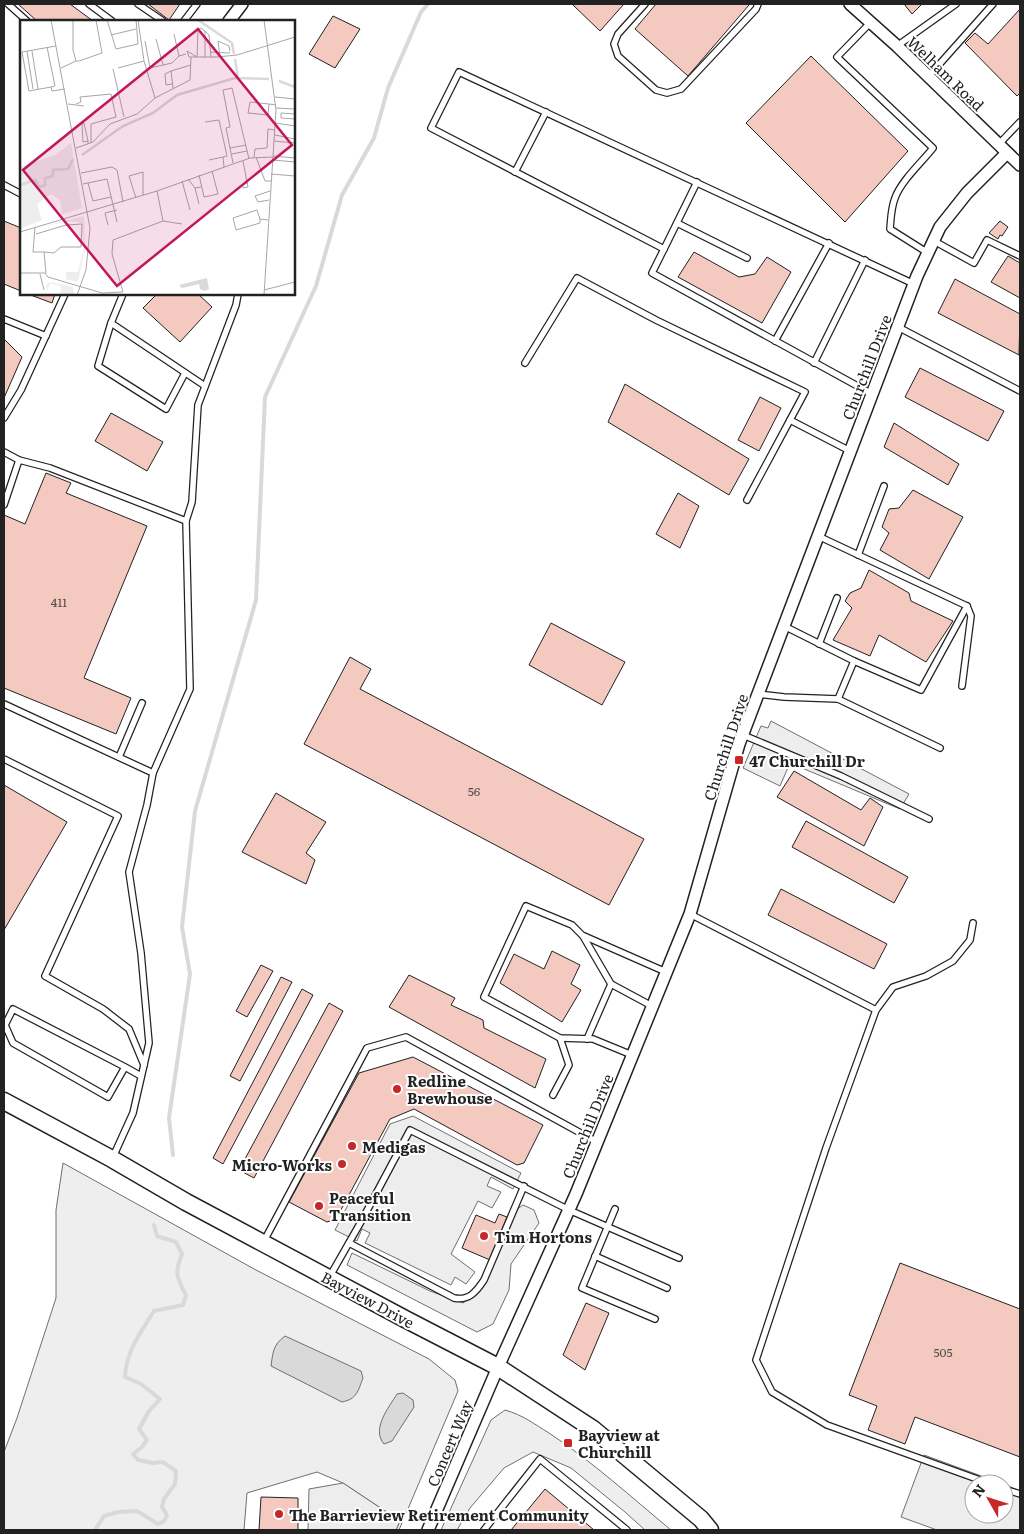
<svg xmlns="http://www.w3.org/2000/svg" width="1024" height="1534" viewBox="0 0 1024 1534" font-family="Literata,serif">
<rect width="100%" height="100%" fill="#fff"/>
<g fill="#eee" stroke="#6f6f6f">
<path d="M63,1163L256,1270L429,1359L455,1380L458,1391L399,1530H396L400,1521L343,1483L317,1472L247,1493L244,1530H4V1452L17,1418L56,1298V1210Z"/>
<path d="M523,1205L534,1210L539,1223L511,1264L509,1290L493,1324L477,1332L347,1265L352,1253L430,1291L463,1303L480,1291L497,1258L513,1212Z"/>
<path d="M505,1410C523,1415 534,1424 549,1433C593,1462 631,1497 671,1530H645L625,1512L571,1468L533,1452L504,1468L470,1508L457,1530H441L491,1420Z"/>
</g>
<g fill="#ededed" stroke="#6f6f6f">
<path d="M771,721L909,794L900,809L790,763L780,786L743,768L761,726L768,728Z"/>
<path d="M413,1116L521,1173L513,1189L491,1177L487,1186L501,1192L492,1208L478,1201L451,1254L475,1272L466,1284L455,1277L451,1285L365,1243L370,1233L362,1229L357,1241L335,1230L390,1124Z"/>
<path d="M924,1455L1003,1484H974V1514H1004V1484L1020,1491V1530H937L901,1517Z"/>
<path d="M343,1483L400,1521L396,1530H308L309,1489Z"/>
</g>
<g fill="#d9d9d9" stroke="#6f6f6f">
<path d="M285,1336L361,1371L363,1378C358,1391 357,1399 342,1402L271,1366C273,1352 273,1345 285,1336Z"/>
<path d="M403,1393L413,1400L414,1407L392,1441L384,1444C371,1429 389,1407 397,1394Z"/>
</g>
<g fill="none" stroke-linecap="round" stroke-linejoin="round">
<g stroke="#d9d9d9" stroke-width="4">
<path d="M173,1155L169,1118L190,974L182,927L195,811L256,600L265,397L316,286L342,195L374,138L388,88L421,12L428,4"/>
<path d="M95,1530L104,1516L118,1512L137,1511L158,1524L164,1521L167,1515L162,1507L164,1499L175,1484L176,1471L163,1462L153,1463L138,1460L133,1454L142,1447L147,1440L139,1429L149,1411L160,1399L141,1384L125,1377C126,1351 141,1332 154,1311L183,1305L186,1295C177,1278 174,1273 182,1254L176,1242L157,1236L154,1225"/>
</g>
</g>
<g fill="#f3c9c0" stroke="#222">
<path d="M18,4H70L93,21H37Z"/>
<path d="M148,4H180L169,20Z"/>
<path d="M572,4H624L600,31Z"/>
<path d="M656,4H747L749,5L688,76L635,29Z"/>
<path d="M904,4H922L912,14Z"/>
<path d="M1020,9V93L1017,96L965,43L975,33L988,44Z"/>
<path d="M333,16L360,29L335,68L309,54Z"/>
<path d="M811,56L908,151L845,222L746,123Z"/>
<path d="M4,221L21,228V291L4,284Z"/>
<path d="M1000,221L1008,227L1002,236L1000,235L998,239L989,233Z"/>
<path d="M694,252L739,277L755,274L767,257L791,272L762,323L678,277Z"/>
<path d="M1008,256L1020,263V298L991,282Z"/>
<path d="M955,279L1020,314L1019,355L938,313Z"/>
<path d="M28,294H55L52,303Z"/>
<path d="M157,294H198L212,307L180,342L143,308Z"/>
<path d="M4,339L22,357L4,398Z"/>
<path d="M920,368L1004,411L988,441L905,397Z"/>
<path d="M625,384L749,459L729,495L608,422Z"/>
<path d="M760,397L781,408L759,451L738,440Z"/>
<path d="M111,413L163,442L147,471L95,441Z"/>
<path d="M894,423L959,464L948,485L884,447Z"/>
<path d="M46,473L71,483L66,493L147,526L84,678L131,698L116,734L4,688V515L25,524Z"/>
<path d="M913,490L963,517L929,579L880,550L889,533L882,527L889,509L899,508Z"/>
<path d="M678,493L699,506L680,548L656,534Z"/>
<path d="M869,570L909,593L911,601L953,621L926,662L879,635L870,656L833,640L852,608L845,601L850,593L861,588Z"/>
<path d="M551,623L625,662L602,705L529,665Z"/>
<path d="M350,657L371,669L360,689L644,839L609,905L304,744Z"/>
<path d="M794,771L861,810L870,798L883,807L864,846L777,797Z"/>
<path d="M4,785L67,822L4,930Z"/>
<path d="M276,793L326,822L306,853L315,860L306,884L242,852Z"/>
<path d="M806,821L908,877L894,903L792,847Z"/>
<path d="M781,889L887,944L874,969L768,915Z"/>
<path d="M552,951L580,965L571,984L581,990L562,1022L500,983L514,954L544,969Z"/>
<path d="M261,965L273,971L247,1017L236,1011Z"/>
<path d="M409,975L455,998L451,1005L483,1020L484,1028L546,1059L535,1088L389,1007Z"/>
<path d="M281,977L292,982L240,1081L230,1076Z"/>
<path d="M302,989L313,995L223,1164L213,1158Z"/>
<path d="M329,1003L343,1011L254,1178L239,1170Z"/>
<path d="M413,1057L543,1125L524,1163L517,1165L414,1109L390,1119L336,1219L327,1222L289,1202L359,1073Z"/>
<path d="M499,1214L507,1217L490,1260L462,1248L476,1215L495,1223Z"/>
<path d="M900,1263L1020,1309V1457L915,1417L905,1444L868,1430L877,1406L849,1395Z"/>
<path d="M586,1303L609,1313L585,1370L563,1355Z"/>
<path d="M545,1489L594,1530H511Z"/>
<path d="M261,1497L298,1498V1530H259Z"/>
</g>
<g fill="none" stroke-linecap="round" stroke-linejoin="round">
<defs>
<g id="lane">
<path d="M8,4L27,21"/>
<path d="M89,4L112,21"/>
<path d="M138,4L163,21"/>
<path d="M645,4L618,34L614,44L618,56L656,90L667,93L681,89L756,9L758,4"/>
<path d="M184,21L197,4"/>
<path d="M871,22L837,57L933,148C922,162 901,181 895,198C891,208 891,218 890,229L928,253"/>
<path d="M897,46L956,4"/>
<path d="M928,77L993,4"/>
<path d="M998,145L1020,122"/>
<path d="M515,172L546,112"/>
<path d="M4,185L21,194"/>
<path d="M677,223L747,258"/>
<path d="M934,241L974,263L987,240L1020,256"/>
<path d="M664,249L697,182"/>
<path d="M123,294L111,323L205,386"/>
<path d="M4,319L46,336"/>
<path d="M111,323L98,366L166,409L185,373"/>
<path d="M898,327L1020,391"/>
<path d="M775,341L829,243"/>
<path d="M525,363L577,278L656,320L805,392L790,420"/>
<path d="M814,363L865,260"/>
<path d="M872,394L652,273L664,249L431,128L459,72L914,284"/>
<path d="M4,418L21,390L65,294"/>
<path d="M4,452L19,460L50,468L186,521L190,689L153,773L147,805L129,872L141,953L149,1043L133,1113L113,1157"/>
<path d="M747,500L790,420L850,451"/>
<path d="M4,505L19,460"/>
<path d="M186,521L192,502L198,405L236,305L238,294"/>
<path d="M858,555L884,486"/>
<path d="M784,626L854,661L921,690L967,606L818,536"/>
<path d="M819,644L837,598"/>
<path d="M962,686L971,616L967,606"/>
<path d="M758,694L784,697L838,699L854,661"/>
<path d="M838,699L940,748"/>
<path d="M4,704L153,773"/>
<path d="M743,735L841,776L929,819"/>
<path d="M119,757L142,703"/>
<path d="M4,759L118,816L45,976L103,1009L129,1029L144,1065"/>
<path d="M690,914L876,1010"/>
<path d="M973,923L970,940L953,961L926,976L893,987L876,1010L826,1148L756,1360L772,1392L827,1425L991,1484"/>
<path d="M584,936L666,972"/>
<path d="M587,1039L611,984"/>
<path d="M632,1055L593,1039L560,1038L484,997L526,906L572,925L583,936L611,984L652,1006"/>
<path d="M125,1067L108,1097L13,1043L5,1025L13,1009L125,1067L141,1076"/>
<path d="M553,1095L569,1065L560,1038"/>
<path d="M615,1209L582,1288L655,1319"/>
<path d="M264,1241L367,1048L406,1037L597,1142"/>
<path d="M349,1243L454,1298C469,1301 476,1292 484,1280L524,1186"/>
<path d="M595,1256L667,1288"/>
<path d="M330,1276L362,1220L410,1130L569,1210L679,1258"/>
<path d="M1004,1489L1020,1494"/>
<path d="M484,1530L540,1459L627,1530"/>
</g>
<g id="street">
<path d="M850,4L897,46L1020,165"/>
<path d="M229,21L242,4"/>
<path d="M428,1530L498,1367L576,1194L690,914L739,744L917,276L940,227L967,193L1007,153"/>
</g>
<path id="secondary" d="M4,1101L112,1159L186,1202L407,1320L498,1367L593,1429L701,1519L710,1530"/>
</defs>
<use href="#lane" stroke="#222" stroke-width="8"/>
<use href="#street" stroke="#222" stroke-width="14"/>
<use href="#secondary" stroke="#222" stroke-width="19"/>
<use href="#lane" stroke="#fff" stroke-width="5.5"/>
<use href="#street" stroke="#fff" stroke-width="11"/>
<use href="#secondary" stroke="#fff" stroke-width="16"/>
</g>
<g fill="#c62828" stroke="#fff" stroke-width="2">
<rect x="734" y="755" width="10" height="10" rx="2.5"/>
<circle cx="397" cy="1089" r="5"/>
<circle cx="352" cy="1146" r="5"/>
<circle cx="342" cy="1164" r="5"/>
<circle cx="319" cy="1206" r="5"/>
<circle cx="484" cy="1236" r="5"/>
<rect x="563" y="1438" width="10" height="10" rx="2.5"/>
<circle cx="279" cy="1514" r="5"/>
</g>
<g text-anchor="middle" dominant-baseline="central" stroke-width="4" stroke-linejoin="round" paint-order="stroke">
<g font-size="12" fill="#564c4a">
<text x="59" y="602">411</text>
<text x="474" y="791">56</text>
<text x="943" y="1352">505</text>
</g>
<g font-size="15" fill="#222" stroke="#fff">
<text transform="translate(946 73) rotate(44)">Welham Road</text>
<text transform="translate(866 367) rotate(-69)">Churchill Drive</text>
<text transform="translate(725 747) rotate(-72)">Churchill Drive</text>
<text transform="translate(587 1126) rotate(-68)">Churchill Drive</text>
<text transform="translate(368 1299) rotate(28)">Bayview Drive</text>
<text transform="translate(449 1443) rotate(-67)">Concert Way</text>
</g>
<g font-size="15" font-weight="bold" fill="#222" stroke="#fff" text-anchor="start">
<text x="749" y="760">47 Churchill Dr</text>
<text x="407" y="1080">Redline<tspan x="407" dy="17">Brewhouse</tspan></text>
<text x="362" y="1146">Medigas</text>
<text x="332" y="1164" text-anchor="end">Micro-Works</text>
<text x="329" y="1197">Peaceful<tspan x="329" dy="17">Transition</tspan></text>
<text x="494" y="1236">Tim Hortons</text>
<text x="578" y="1434">Bayview at<tspan x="578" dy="17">Churchill</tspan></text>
<text x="289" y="1514">The Barrieview Retirement Community</text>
</g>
</g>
<g transform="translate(20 20)">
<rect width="275" height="275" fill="#fff"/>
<path d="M51,123L62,188L30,198L42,194L40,180L31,174L17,184L22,200L0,209V147L35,135ZM64,196L65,230L58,261L56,262L46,259V252H58L64,228L62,203L50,201L20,207ZM31,262L53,267L54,275L40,274L41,266L30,263L27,271L26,264Z" fill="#eee"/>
<path d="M187,258L189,269L185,271L180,269L179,264L162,268L159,265Z" fill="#d9d9d9"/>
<path fill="none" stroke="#d9d9d9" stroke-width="2.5" d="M178,0L212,23L214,34M215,39L218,58M259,61L275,67M62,135L103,106L133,93L157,75L215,58L249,59M0,165L15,160L20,167L25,165V158L33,156V150L48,149L53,139"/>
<path fill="none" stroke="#a7a7a7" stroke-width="1" d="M31,0L70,208L66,250L57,275M53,0V30L56,41H59L82,33L76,0M87,0L96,29L118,24L116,0M118,0L124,41M244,0L256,90L244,275M185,11L189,15L191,37M154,14L159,36L166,34M91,15L116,9M136,19L143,45M125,21L130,48L152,43L159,36M36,26L2,32L9,71L31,67L32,71L45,69M27,27L35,66L31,67M7,31L13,69M12,31L18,69M190,32L210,33M177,37L167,31L169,37H197L217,35L275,17M177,37L178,10L181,8L185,11V37M200,37L198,21L209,26L210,31M41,48L56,41M93,49L104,97M151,51L145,54L146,65L152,64M153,68L151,51L171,45M255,77L275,79M135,78L170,60L171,37M48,84L64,86M56,84L61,82L60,77L91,74L96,97L71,104V122M249,84L248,95L228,93L230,82L249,84L256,85M256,88L275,89M275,94L261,93V98L275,99M185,102L199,100L207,136L203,137M255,103L275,106M255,115L275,119M68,121L63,122L62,104L64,103L68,121V124M254,121L275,123M56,128L73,122L90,104L117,94L135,78L124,41L98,48M210,128L226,125M212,134L227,131M253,136L275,138M234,137L235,129L247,128L248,109L255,110M236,137L245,161H251M189,140L203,137L204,147M253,140L275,142M223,141L228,167L223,168V164L228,163M213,143L206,108L210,107L203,70L212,68L229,139M61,153L92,147L97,150L103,182M251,154L275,156M179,155L184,177L198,174L192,151M168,159L175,168L181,167M162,161L170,190M68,163L73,181L91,177M63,164L87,159L97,202M175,168L179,184M137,171L143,201M116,178L109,156L123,152V175M249,180L238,182L235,176L250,171M240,199V203L216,210L213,198L237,190L240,199L248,200M88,205L85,193L97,190M15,207L13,232H24L26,253M0,212L137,171L230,138L253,137M16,214L46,205L62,204L61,227H41L34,233L24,232M0,253H25L28,257L82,273L103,272L92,234L93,220L143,201L162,204M20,254L24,270M244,270L275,262"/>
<path fill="#c2185b" fill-opacity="0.15" stroke="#c2185b" stroke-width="2.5" d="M178,9L272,125L97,266L3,150Z"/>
<rect width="275" height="275" fill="none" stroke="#222" stroke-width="2.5"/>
</g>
<rect width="1024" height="1534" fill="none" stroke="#222222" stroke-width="10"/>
<g transform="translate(989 1499) rotate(309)"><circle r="24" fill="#ffffff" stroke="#a7a7a7"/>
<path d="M0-4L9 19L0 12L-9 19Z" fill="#c62828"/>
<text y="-8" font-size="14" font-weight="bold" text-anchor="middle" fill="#222222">N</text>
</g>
</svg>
